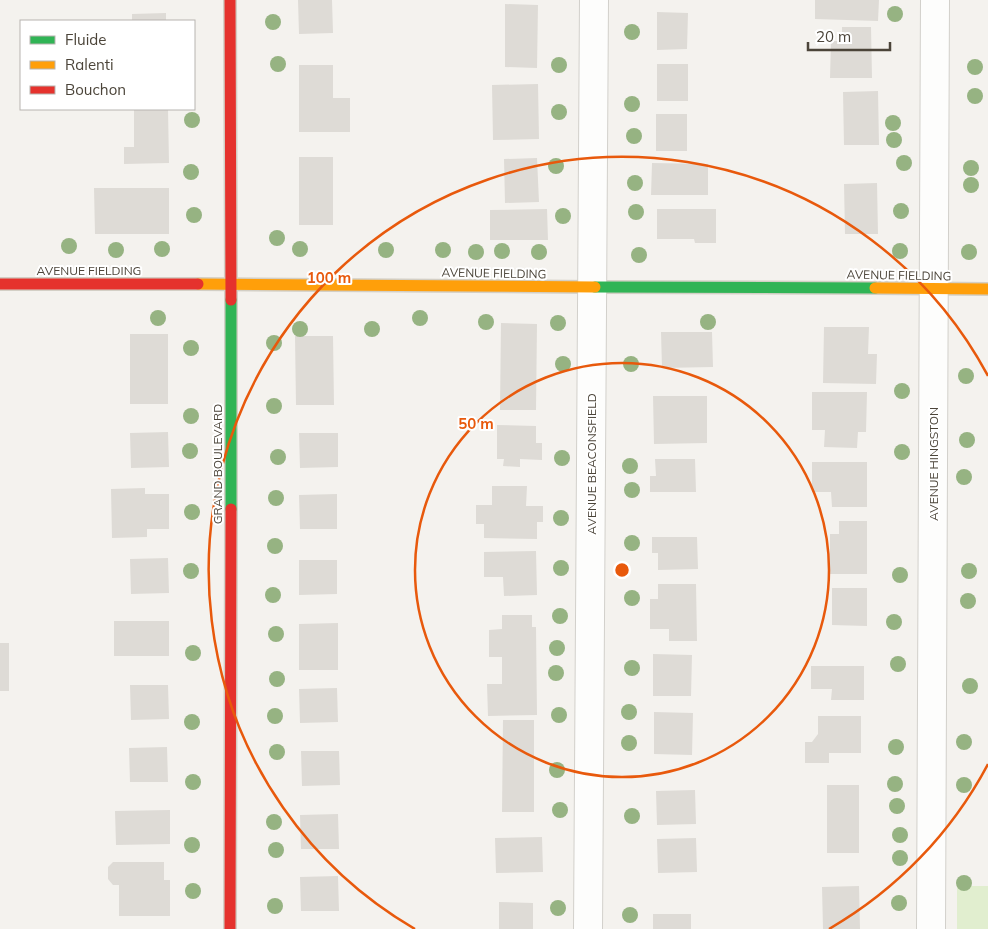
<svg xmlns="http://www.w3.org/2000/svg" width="988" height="929" viewBox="0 0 988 929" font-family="Mulish,sans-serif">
<rect width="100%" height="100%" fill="#f4f2ee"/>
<rect fill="#e1eecf" x="957" y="886" width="31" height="43"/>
<g fill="#dedbd6">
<path d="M298,0H332L333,33L299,34Z"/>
<path d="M815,0H879L878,21L815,19Z"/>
<path d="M505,4L538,5L537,68L505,67Z"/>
<path d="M657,12L688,13L687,49L657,50Z"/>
<path d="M166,13V21H132V14Z"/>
<path d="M842,27H871L872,78H830L831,41H842Z"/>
<rect x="657" y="64" width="31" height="37"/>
<path d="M299,65H333V98H350V132H299Z"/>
<path d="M538,84L539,139L493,140L492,85Z"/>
<path d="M878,91L879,145H844L843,92Z"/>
<path d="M134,109H168L169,163L124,164V147H134Z"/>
<rect x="656" y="114" width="31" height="37"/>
<rect x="299" y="157" width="34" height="68"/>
<path d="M537,158L539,202L505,203L504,159Z"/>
<path d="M652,163L708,164V195H651Z"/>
<path d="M877,183L878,234H845L844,184Z"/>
<path d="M94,188H169V234H95Z"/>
<path d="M547,209L548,240H490V210Z"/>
<path d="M657,209H716V243H695L694,239H657Z"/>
<path d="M501,323L537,324L536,410H500Z"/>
<path d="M824,327H869L868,354H877L876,384L823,383Z"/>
<path d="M661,332H712L713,367L662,368Z"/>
<rect x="130" y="334" width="38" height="70"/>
<path d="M295,336H333L334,405H296Z"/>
<path d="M812,392H867L866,432H858L857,448L824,447L825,430H812Z"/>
<path d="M653,396H707V443L654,444Z"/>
<path d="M497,425L536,426V443H542V460L520,459V467L503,466L504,459H497Z"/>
<path d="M168,432L169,467L131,468L130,433Z"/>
<path d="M299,433H338V467L300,468Z"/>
<path d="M655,459H695L696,492H650V476H656Z"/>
<path d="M812,462H867V507H832L831,492H812Z"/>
<path d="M492,486H527L526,506H543V522H537V539L484,538V524H476V505H492Z"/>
<path d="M145,488V494H169V529H147V537L112,538L111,489Z"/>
<path d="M337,494V529H300L299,495Z"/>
<path d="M839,521H867V574H830V534H839Z"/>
<path d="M652,537H697L698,569L658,570V553H652Z"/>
<path d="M536,551L537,595L504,596L503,577H484V552Z"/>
<path d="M168,558L169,593L131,594L130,559Z"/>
<path d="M299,560H337V594L299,595Z"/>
<path d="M658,584H696L697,641H669V629H650V599H658Z"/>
<path d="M832,588H867V626L832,625Z"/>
<path d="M502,615H532V627H536L537,715L488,716L487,684H502V657H489V630L502,629Z"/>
<rect x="114" y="621" width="55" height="35"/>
<path d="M338,623V670H299V624Z"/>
<rect x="0" y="643" width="9" height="48"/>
<path d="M653,654L692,655L691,696H653Z"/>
<path d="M811,666H864V700H831L832,689H811Z"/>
<path d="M130,685H168L169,719L131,720Z"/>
<path d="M337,688L338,722L300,723L299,689Z"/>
<path d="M654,712L693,713L692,755L654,754Z"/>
<path d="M818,716H861V753H829V763H805V742H812L818,734Z"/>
<path d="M503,720H534V812H502Z"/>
<path d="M167,747L168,782H130L129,748Z"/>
<path d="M301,751H339L340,785L302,786Z"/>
<rect x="827" y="785" width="32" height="68"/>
<path d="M695,790L696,824L657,825L656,791Z"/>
<path d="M170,810V844L116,845L115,811Z"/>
<path d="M338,814L339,849H301L300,815Z"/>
<path d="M542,837L543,872L496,873L495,838Z"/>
<path d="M696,838L697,872L658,873L657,839Z"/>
<path d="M113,862H164V880H170V916H119V885H113L108,879V867Z"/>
<path d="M338,876L339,911H301L300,877Z"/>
<path d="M859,886L860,929H823L822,887Z"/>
<path d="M499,902L533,903V929H499Z"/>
<rect x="653" y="914" width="38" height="15"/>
</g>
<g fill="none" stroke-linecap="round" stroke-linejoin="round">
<defs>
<g id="street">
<path d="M588,929L594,0"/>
<path d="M931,929L935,0"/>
</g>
<g id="fast">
<path d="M595,287L875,288"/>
<path d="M231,509V300"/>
</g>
<g id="slow">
<path d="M198,284L595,287"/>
<path d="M875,288L988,289"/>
</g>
<g id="jam">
<path d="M230,0L231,300"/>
<path d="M0,284H198"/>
<path d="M230,929L231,509"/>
</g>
</defs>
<use href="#street" stroke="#d2d0cb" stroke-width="30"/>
<use href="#fast" stroke="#d3cfc5" stroke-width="14"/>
<use href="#slow" stroke="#d3cfc5" stroke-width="14"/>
<use href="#jam" stroke="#d3cfc5" stroke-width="14"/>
<use href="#street" stroke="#fdfdfc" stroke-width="28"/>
<use href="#fast" stroke="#30b455" stroke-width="11"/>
<use href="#slow" stroke="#ff9f0a" stroke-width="11"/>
<use href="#jam" stroke="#e5322d" stroke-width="11"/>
</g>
<g fill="#96b382">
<circle cx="895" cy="14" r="8"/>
<circle cx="273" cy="22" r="8"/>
<circle cx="632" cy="32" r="8"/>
<circle cx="278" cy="64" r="8"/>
<circle cx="559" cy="65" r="8"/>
<circle cx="975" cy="67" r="8"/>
<circle cx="975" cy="96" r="8"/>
<circle cx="632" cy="104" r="8"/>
<circle cx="559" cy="112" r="8"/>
<circle cx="192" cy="120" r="8"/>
<circle cx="893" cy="123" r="8"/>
<circle cx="634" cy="136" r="8"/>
<circle cx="894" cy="140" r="8"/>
<circle cx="904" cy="163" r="8"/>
<circle cx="556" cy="166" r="8"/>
<circle cx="971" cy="168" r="8"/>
<circle cx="191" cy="172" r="8"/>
<circle cx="635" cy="183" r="8"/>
<circle cx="971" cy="185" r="8"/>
<circle cx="901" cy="211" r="8"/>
<circle cx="636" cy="212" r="8"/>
<circle cx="194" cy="215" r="8"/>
<circle cx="563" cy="216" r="8"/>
<circle cx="277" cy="238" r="8"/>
<circle cx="69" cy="246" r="8"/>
<circle cx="162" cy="249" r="8"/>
<circle cx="300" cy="249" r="8"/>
<circle cx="116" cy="250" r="8"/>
<circle cx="386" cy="250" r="8"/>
<circle cx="443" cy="250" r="8"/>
<circle cx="502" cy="251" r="8"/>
<circle cx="900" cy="251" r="8"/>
<circle cx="476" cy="252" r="8"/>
<circle cx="539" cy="252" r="8"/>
<circle cx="969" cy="252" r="8"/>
<circle cx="639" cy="255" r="8"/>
<circle cx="158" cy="318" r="8"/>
<circle cx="420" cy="318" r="8"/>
<circle cx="486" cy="322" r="8"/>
<circle cx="708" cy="322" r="8"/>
<circle cx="558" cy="323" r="8"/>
<circle cx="300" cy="329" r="8"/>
<circle cx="372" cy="329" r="8"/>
<circle cx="274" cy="343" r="8"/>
<circle cx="191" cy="348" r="8"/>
<circle cx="563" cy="364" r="8"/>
<circle cx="631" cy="364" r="8"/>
<circle cx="966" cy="376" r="8"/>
<circle cx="902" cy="391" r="8"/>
<circle cx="274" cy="406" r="8"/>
<circle cx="191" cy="416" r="8"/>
<circle cx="967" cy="440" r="8"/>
<circle cx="190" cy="451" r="8"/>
<circle cx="902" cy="452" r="8"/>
<circle cx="278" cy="457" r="8"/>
<circle cx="562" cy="458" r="8"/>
<circle cx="630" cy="466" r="8"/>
<circle cx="964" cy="477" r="8"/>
<circle cx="632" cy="490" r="8"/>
<circle cx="276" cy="498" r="8"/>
<circle cx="192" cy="512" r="8"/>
<circle cx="561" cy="518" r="8"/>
<circle cx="632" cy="543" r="8"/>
<circle cx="275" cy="546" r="8"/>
<circle cx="561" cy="568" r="8"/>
<circle cx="191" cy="571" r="8"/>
<circle cx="969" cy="571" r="8"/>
<circle cx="900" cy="575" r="8"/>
<circle cx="273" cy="595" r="8"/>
<circle cx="632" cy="598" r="8"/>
<circle cx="968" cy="601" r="8"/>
<circle cx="560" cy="616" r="8"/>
<circle cx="894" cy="622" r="8"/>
<circle cx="276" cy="634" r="8"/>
<circle cx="557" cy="648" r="8"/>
<circle cx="193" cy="653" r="8"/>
<circle cx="898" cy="664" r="8"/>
<circle cx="632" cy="668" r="8"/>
<circle cx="556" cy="673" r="8"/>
<circle cx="277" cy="679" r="8"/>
<circle cx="970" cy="686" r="8"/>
<circle cx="629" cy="712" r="8"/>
<circle cx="559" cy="715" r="8"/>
<circle cx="275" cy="716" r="8"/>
<circle cx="192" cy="722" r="8"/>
<circle cx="964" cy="742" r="8"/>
<circle cx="629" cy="743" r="8"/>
<circle cx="896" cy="747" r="8"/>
<circle cx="277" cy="752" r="8"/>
<circle cx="557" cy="770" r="8"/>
<circle cx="193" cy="782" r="8"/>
<circle cx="895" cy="784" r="8"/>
<circle cx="964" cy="785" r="8"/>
<circle cx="897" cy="806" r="8"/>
<circle cx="560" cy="810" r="8"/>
<circle cx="632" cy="816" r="8"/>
<circle cx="274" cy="822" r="8"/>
<circle cx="900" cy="835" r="8"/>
<circle cx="192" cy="845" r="8"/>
<circle cx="276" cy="850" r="8"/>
<circle cx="900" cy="858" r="8"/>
<circle cx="964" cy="883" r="8"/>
<circle cx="193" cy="891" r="8"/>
<circle cx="899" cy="903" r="8"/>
<circle cx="275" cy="906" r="8"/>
<circle cx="558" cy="908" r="8"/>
<circle cx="630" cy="915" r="8"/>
</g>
<g fill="none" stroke="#e8590c" stroke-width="2.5">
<circle cx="622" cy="570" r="207"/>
<path d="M988 764A414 414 0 0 1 829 929M415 929A414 414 0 1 1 988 376"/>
</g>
<g text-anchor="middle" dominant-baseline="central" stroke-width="4" stroke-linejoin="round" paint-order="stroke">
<g font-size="12" fill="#4b4439" stroke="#fff">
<text x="89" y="270">AVENUE FIELDING</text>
<text transform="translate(494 273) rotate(1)">AVENUE FIELDING</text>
<text transform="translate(899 275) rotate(1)">AVENUE FIELDING</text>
<text transform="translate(217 464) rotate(-90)">GRAND BOULEVARD</text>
<text transform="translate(591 464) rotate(-90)">AVENUE BEACONSFIELD</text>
<text transform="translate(933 464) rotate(-90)">AVENUE HINGSTON</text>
</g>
</g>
<circle cx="622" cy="570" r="8" fill="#e8590c" stroke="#fff" stroke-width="2.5"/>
<g font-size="15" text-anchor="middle" font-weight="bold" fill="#e8590c" stroke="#fff" stroke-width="4" stroke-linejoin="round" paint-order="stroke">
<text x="329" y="283">100 m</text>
<text x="476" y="429">50 m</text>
</g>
<rect x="20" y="20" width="175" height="90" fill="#ffffff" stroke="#b7b4b0"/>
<rect x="30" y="36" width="25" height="8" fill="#30b455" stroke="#b7b4b0"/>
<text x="65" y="45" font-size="15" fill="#4b4439">Fluide</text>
<rect x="30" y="61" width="25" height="8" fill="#ff9f0a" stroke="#b7b4b0"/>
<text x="65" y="70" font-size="15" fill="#4b4439">Ralenti</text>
<rect x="30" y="86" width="25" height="8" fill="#e5322d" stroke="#b7b4b0"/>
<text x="65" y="95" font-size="15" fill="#4b4439">Bouchon</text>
<path d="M808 42v8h82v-8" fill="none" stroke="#4b4439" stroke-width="2.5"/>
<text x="816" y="42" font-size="15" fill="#4b4439" stroke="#ffffff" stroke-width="4" paint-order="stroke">20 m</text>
</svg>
